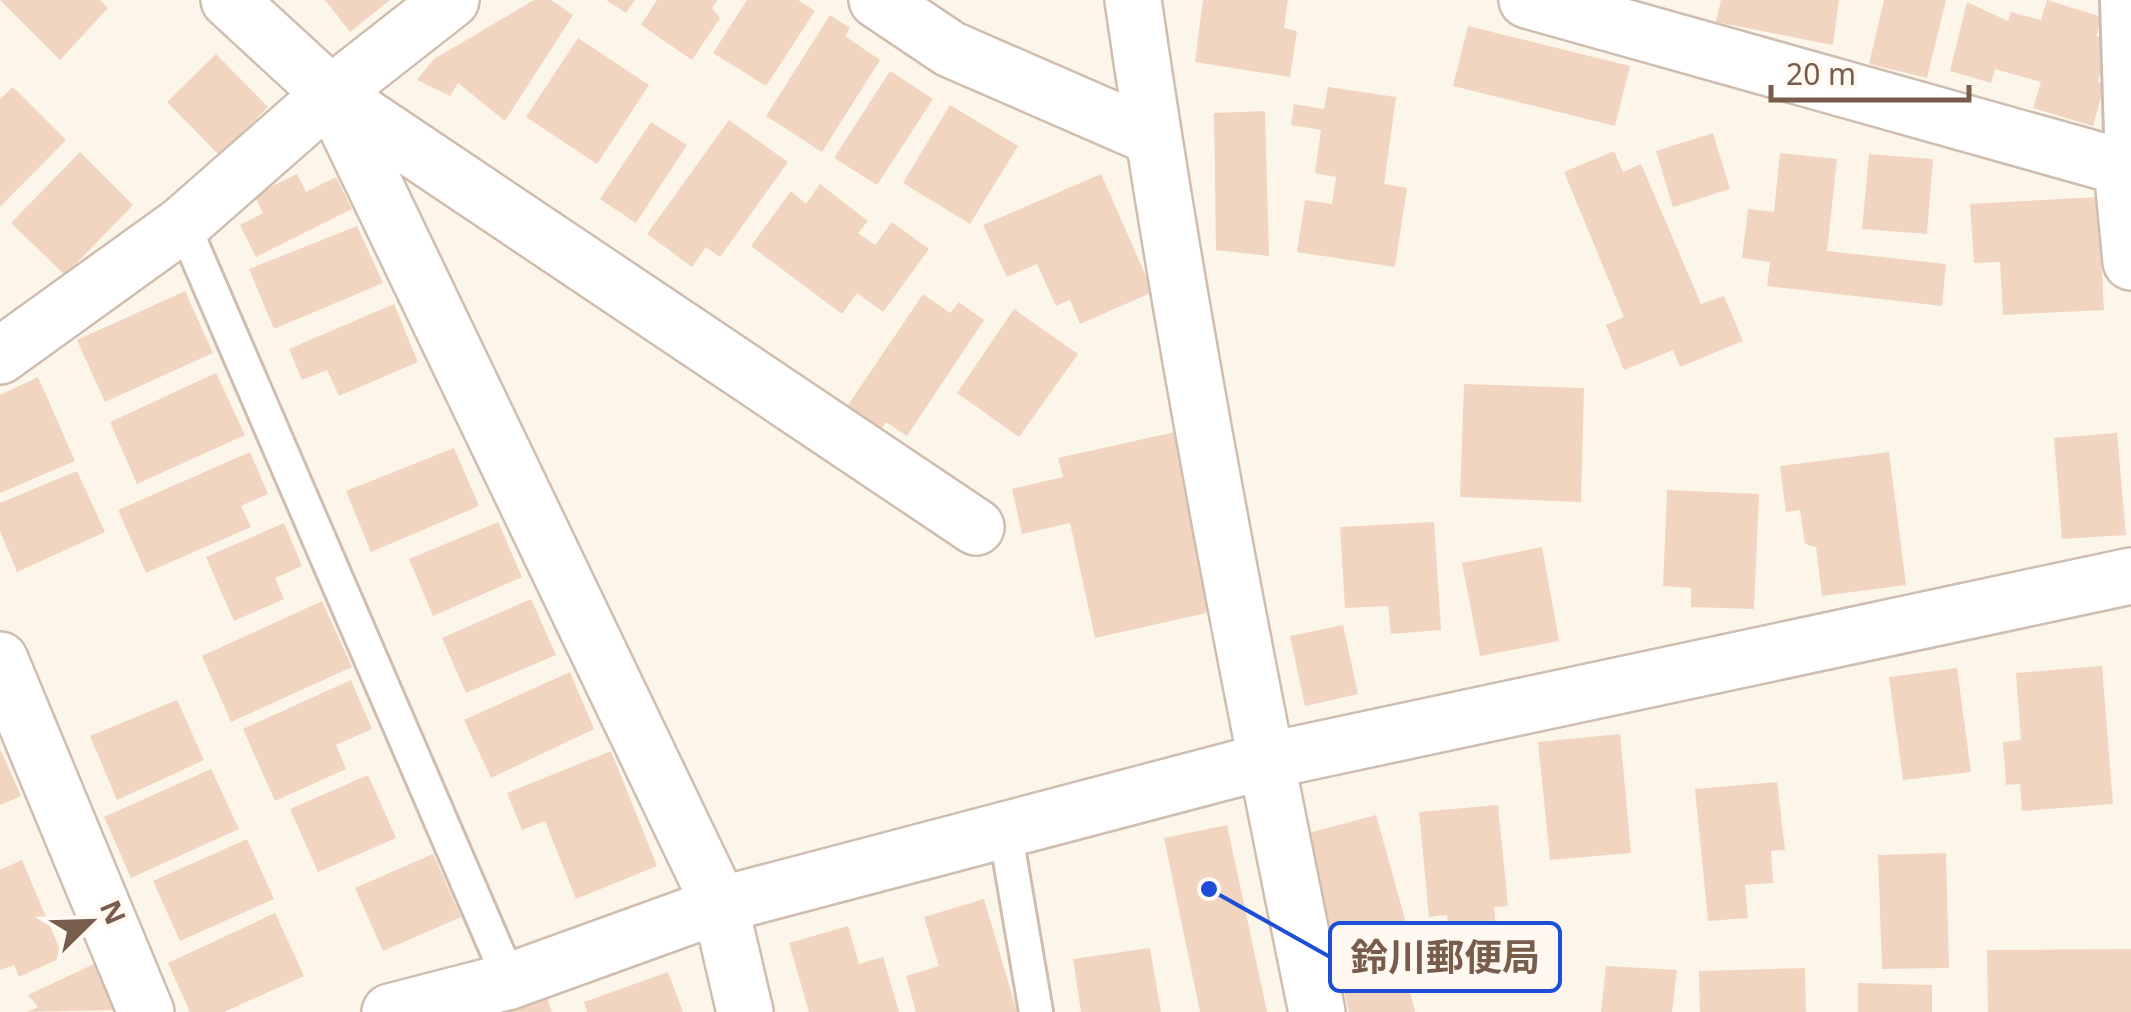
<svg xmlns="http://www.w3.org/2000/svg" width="2131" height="1012" viewBox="0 0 2131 1012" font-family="'Noto Sans','Noto Sans JP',sans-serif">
<rect width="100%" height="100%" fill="#fcf6ea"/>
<g fill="#f2d5c1">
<path d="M0,0H100L108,8L60,60Z"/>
<path d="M325,0H390L350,32Z"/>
<path d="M534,0H551L573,15L505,121L458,83L450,96L417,80L434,59Z"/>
<path d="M606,0H635L626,13Z"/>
<path d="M657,0H718L712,8L720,18L692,60L641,25Z"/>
<path d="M747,0H798L815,11L766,86L713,53Z"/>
<path d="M1203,0H1288L1284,28L1297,31L1290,77L1195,62Z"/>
<path d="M1721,0H1839L1833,45L1716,22Z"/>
<path d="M1884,0H1946L1927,78L1869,64Z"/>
<path d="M2047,0L2102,17L2096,36L2110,41L2098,81L2104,87L2093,126L2033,108L2041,82L1995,69L1991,83L1950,71L1967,2L2008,21L2011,12L2041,20Z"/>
<path d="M830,15L850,28L845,36L880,60L822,152L766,116Z"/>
<path d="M1468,26L1630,66L1615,126L1453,86Z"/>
<path d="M578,38L649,85L597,164L526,117Z"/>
<path d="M216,54L268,107L220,156L167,102Z"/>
<path d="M890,71L933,99L877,185L834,158Z"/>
<path d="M13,87L66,140L0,207V99Z"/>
<path d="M1328,87L1396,97L1384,184L1407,188L1395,267L1297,252L1305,200L1332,204L1336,177L1315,173L1321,130L1291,125L1294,104L1324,109Z"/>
<path d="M950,105L1018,146L970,224L903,183Z"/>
<path d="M1265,111L1269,256L1216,250L1214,113Z"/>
<path d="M729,120L788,162L720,257L706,247L692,267L647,234Z"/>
<path d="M651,122L687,145L636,223L600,199Z"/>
<path d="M1713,133L1730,189L1673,207L1656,151Z"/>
<path d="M1614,151L1623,172L1641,164L1701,304L1724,296L1743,341L1680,367L1673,350L1624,370L1606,325L1624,317L1564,172Z"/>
<path d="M80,152L133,205L65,275L11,223Z"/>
<path d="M1780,153L1837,159L1827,251L1946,264L1942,306L1767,286L1770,262L1742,258L1748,209L1774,212Z"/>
<path d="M1869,154L1933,159L1927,234L1862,229Z"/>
<path d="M297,174L306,192L336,177L352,209L256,257L240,225L263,213L254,195Z"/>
<path d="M1101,174L1153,292L1080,324L1070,300L1056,306L1037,264L1007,277L983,225Z"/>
<path d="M820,184L868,221L858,233L875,245L892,222L929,249L883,312L857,293L842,314L751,246L791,191L806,204Z"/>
<path d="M2098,197L2104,310L2003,315L2000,262L1974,263L1970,204Z"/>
<path d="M357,226L383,283L274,329L249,269Z"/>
<path d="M185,291L213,353L105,402L77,340Z"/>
<path d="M923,294L950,313L959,302L984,320L907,436L886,422L876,437L842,414Z"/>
<path d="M394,304L418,362L339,396L327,370L302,380L289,349Z"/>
<path d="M1014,309L1078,354L1019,437L957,393Z"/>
<path d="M216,373L245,435L137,484L110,422Z"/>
<path d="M38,377L75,461L0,493V395Z"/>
<path d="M1464,384L1584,388L1581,502L1460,497Z"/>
<path d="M1175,432L1215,611L1095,638L1070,523L1022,534L1012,489L1063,477L1058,458Z"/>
<path d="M2117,433L2126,535L2062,539L2054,438Z"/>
<path d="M454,448L479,506L371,552L346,491Z"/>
<path d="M250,452L268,494L241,506L251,527L146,573L118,510Z"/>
<path d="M1889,452L1906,585L1822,596L1816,547L1805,544L1800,510L1786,512L1780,466Z"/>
<path d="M77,471L105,532L17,572L0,531V503Z"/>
<path d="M1667,490L1759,494L1754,609L1691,607V588L1663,586Z"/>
<path d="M498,522L522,577L433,616L409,559Z"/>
<path d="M1434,522L1441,630L1391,634L1388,606L1345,608L1340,527Z"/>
<path d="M284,523L302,566L275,578L284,599L234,621L206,557Z"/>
<path d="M1542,547L1559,641L1480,656L1462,563Z"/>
<path d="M531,599L556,655L466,693L442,638Z"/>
<path d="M322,601L352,667L231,722L202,656Z"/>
<path d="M1343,625L1358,694L1305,706L1290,636Z"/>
<path d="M2102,666L2113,804L2022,811L2020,784L2006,785L2003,742L2021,740L2016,673Z"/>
<path d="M1957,668L1971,772L1903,780L1889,677Z"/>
<path d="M570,672L594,729L491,778L464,720Z"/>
<path d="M351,680L372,729L336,745L346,769L275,801L243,729Z"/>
<path d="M177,700L204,760L117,800L90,736Z"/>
<path d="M1620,734L1631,853L1550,860L1538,742Z"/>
<path d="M0,749L21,796L0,805Z"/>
<path d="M611,751L657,866L576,899L545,821L522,830L507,793Z"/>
<path d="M211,769L239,829L131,878L104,817Z"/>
<path d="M368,775L396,838L318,872L290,809Z"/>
<path d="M1777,782L1785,850L1771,851L1773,883L1745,885L1748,918L1708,921L1695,789Z"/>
<path d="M1498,805L1508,906L1494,907L1499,962L1451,965L1447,915L1429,917L1419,812Z"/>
<path d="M1376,815L1410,937L1365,949L1360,929L1333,936L1305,834Z"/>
<path d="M1227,825L1267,1012H1200L1164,838Z"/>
<path d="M247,839L274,899L180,941L153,881Z"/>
<path d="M1946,853L1949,968L1882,969L1878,855Z"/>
<path d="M433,854L461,917L383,951L355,888Z"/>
<path d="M22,860L63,957L19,977L14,965L0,970V870Z"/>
<path d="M984,899L1017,1012H916L906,976L939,966L924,917Z"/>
<path d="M275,913L304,976L224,1012H190L168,963Z"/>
<path d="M848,926L859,964L883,957L899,1012H809L789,943Z"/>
<path d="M1150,948L1161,1012H1081L1073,959Z"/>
<path d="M2131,949V1012H1988L1987,950Z"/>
<path d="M1402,957L1415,1012H1349L1339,971Z"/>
<path d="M96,963L118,1010L27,1012L38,1007L28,995Z"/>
<path d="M1606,966L1677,970L1672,1012H1601Z"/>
<path d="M1805,968L1806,1012H1700L1699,971Z"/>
<path d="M668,972L683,1012H587L584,1002Z"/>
<path d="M1858,983L1932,985V1012H1858Z"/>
<path d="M546,995L552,1012H497Z"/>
</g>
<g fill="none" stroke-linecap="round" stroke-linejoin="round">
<defs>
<g id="lane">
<path d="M2117,0L2122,167"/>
<path d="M183,224L510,981"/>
<path d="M1005,830L1036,1012"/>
</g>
<g id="street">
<path d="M229,0L331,94L720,905L745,1012"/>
<path d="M877,0L950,49L1152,137"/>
<path d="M1133,0C1182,339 1248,676 1317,1012"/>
<path d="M1527,0L2122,167L2131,262"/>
<path d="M334,96L976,527"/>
<path d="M0,356L183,224L331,94L451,0"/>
<path d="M0,660L146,1012"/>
<path d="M390,1012L510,981L720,905L1266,761L2131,576"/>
</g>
</defs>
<use href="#lane" stroke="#cfbeaf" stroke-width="38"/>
<use href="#street" stroke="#cfbeaf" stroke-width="60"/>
<use href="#lane" stroke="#fff" stroke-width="32"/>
<use href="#street" stroke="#fff" stroke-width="55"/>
</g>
<path fill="none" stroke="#1d4ed8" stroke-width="4" d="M1209 889L1330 957"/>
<circle fill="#1d4ed8" stroke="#fff9f1" stroke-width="4" cx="1209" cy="889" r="10"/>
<rect fill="#fff9f1" stroke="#1d4ed8" stroke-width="4" x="1330" y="923" width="230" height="68" rx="10"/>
<g font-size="38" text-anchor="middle" font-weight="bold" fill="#785d4d">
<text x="1445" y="971">鈴川郵便局</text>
</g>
<g transform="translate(90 922) rotate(67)" stroke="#fff9f1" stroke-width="8" paint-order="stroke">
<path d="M0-8L18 38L0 25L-18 38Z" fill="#785d4d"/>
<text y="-15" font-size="28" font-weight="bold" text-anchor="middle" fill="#785d4d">N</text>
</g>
<path d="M1771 85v15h198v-15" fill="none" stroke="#785d4d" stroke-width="5"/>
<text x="1786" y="85" font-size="30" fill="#785d4d" stroke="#fff9f1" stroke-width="8" paint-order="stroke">20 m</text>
</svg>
